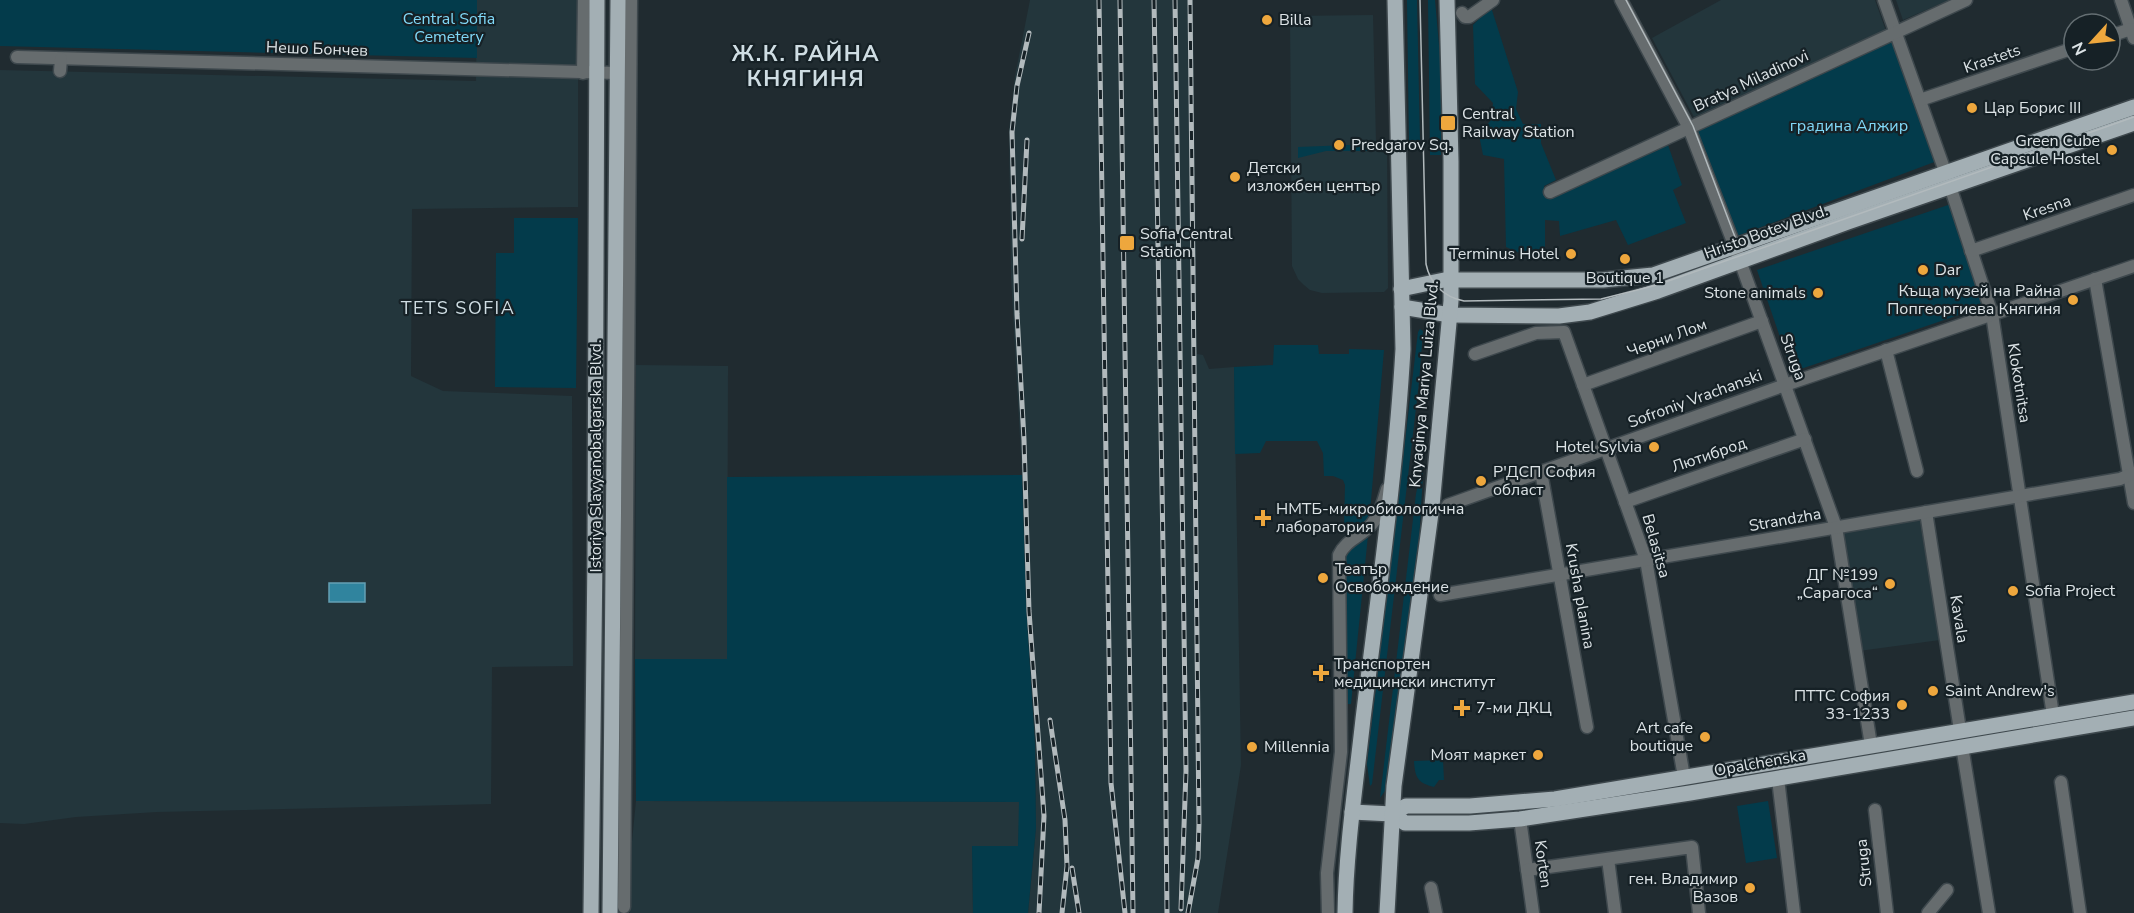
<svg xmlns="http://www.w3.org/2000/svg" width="2134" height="913" viewBox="0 0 2134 913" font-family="'Nunito Sans',sans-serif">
<rect width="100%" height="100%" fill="#202b30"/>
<g fill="#23363c">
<path d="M477,0H578V207L412,209L411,376L443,391L572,396L573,666L492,667L491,804L157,812L76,817L24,824L0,823V70L476,81Z"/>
<path d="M1030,0H1193L1197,354L1203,355L1209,369L1234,367L1241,765L1218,913H1028L1036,828L1035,744L1026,606L1022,475L1011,277L1009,130L1015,76Z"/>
<path d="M1721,0H1875L1886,31L1694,117L1652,38Z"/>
<path d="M1896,0H1949L1903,20Z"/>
<path d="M1373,15L1376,142H1387L1388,288L1384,292L1322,293L1310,290L1304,285L1298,279L1292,266L1290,16Z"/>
<path d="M636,365L728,366L727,659H635Z"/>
<path d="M1919,516L1940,640L1859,651L1841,529Z"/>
<path d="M636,801L1020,802L1018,847H972L973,913H630V861Z"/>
</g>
<g fill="#033b4b">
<path d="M0,0H477V58L0,46Z"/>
<path d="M1407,0H1417L1420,142L1409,143Z"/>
<path d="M1428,0H1435L1441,68V155H1430Z"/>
<path d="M1491,7L1518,92L1516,109L1523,124H1541V143L1556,180L1544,186L1547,199L1668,145L1682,185L1673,190L1686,223L1628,245L1616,220L1560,236L1559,221L1545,220V258L1526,256L1506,247L1504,159L1483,155L1480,140L1482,131L1491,120L1493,103L1475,84L1473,25Z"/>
<path d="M1892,37L1937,161L1737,236L1696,127Z"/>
<path d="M1375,144L1377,148L1373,151H1326L1298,158V147Z"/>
<path d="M1951,204L1985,306L1792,372L1757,270Z"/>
<path d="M514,218H578L576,388L495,387L496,253H514Z"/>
<path d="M1420,329L1423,331L1419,382L1372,784L1370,786L1367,764L1413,374L1418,332Z"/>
<path d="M1274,345H1318L1319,354H1349V349L1384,350L1370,512C1367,524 1356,528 1344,527L1345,485L1343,480L1333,476H1324L1323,453L1317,441H1266L1260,453L1235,454L1234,367L1273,365Z"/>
<path d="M1422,464L1423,475L1419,540L1387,788L1380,798L1416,494Z"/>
<path d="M1022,475L1026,606L1035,744L1036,828L1028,913H973L972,846H1018L1019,802L636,801L635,659H727V477Z"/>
<path d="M1368,535L1351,704H1348L1342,559L1345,551Z"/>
<path d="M1443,760L1444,780H1439L1434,787C1418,783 1415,778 1414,761Z"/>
<path d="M1768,801L1777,858L1746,863L1737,806Z"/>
</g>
<rect fill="#30849e" stroke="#64a0b4" stroke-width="1.5" x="329" y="583" width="36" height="19"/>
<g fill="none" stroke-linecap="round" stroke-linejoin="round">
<defs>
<g id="minor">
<path d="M1621,0L1689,128L1735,247L1836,527L1871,745"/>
<path d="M1884,0L1946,174L1992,314L2053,715"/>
<path d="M2121,0L2134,38"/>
<path d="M1462,13L1465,17H1469L1493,0"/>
<path d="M2110,36L2131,29"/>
<path d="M17,57L617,73"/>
<path d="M60,71L61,59"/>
<path d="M583,73L584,0"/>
<path d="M1920,100L2074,48"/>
<path d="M1550,192L1966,0"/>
<path d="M1971,251L2134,195"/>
<path d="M2095,279L2134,503"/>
<path d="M1886,350L1917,471"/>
<path d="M1475,354L1536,333L1564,332L1646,560L1684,777"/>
<path d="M1583,385L1762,321"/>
<path d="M1541,472L1587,727"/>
<path d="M1625,502L1805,439"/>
<path d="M1448,505L1785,385L2134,266"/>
<path d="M1926,512L1960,730"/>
<path d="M1440,595L2120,479L2134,473"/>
<path d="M1962,746L1989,913"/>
<path d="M1778,779L1794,913"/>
<path d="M2061,782L2080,913"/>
<path d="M1875,810L1887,913"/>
<path d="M1520,819L1533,913"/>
<path d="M1608,859L1615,913"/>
<path d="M1527,870L1692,847L1699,913"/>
<path d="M1431,888L1436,913"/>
<path d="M624,907L631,0"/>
<path d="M1328,913L1327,873L1341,752L1339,555C1346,540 1360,537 1371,525C1380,515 1383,502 1387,489"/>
<path d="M1928,913L1947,890"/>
</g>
<g id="major">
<path d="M1401,289L1444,280H1603L1653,275L2134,107"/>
<path d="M1402,307L1450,315L1559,316L1590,312L1658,291L1848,222L2134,123"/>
<path d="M1352,812L1392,814L1406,806H1470L1555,799L2134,702"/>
<path d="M1392,814L1405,823H1469L1520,819L1690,793L2134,718"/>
<path d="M591,913L595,553L597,0"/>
<path d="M610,913L618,0"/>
<path d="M1345,913C1346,848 1356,783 1363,719C1378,596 1396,473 1403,349L1395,0"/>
<path d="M1387,913L1394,786L1432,506L1451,301V161L1447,0"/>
</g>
</defs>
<use href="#minor" stroke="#3e484d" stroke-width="15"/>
<use href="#major" stroke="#3e484d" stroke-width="18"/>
<use href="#minor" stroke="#666c6e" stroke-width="12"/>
<use href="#major" stroke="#a3afb4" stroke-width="15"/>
<g stroke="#b2babd" stroke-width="1.5">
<path d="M1420,0L1426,264C1430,284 1444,297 1464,301L1601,299L1657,285L2134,117"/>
<path d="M1626,0L1693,126L1735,237L1742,245L1751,247"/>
</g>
<defs>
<g id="rail">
<path d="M1099,0L1111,783L1125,913"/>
<path d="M1120,0L1133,913"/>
<path d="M1154,0L1164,610L1167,913"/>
<path d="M1175,0L1186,771L1181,909"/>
<path d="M1029,33L1017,86L1012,132L1017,314L1024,440L1029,611L1044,816L1039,913"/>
<path d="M1022,239L1027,140"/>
<path d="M1050,720L1065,820L1067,866L1062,913"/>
<path d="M1072,868L1079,913"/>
<path d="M1188,913L1198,858L1199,824L1190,0"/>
</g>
</defs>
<use href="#rail" stroke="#b2babd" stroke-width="5"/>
<use href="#rail" stroke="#162126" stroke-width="3" stroke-dasharray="9" stroke-linecap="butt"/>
</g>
<g fill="#eea73d" stroke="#162126" stroke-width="2">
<circle cx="1267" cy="20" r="6"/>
<circle cx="1972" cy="108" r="6"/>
<rect x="1440" y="115" width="16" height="16" rx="3"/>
<circle cx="1339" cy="145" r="6"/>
<circle cx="2112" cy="150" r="6"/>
<circle cx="1235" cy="177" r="6"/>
<rect x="1119" y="235" width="16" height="16" rx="3"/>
<circle cx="1571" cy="254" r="6"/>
<circle cx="1625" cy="259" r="6"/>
<circle cx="1923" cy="270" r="6"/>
<circle cx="1818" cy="293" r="6"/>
<circle cx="2073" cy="300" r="6"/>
<circle cx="1654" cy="447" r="6"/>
<circle cx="1481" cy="481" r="6"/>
<path d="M1260 509h6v6h6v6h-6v6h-6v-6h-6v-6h6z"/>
<circle cx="1323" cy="578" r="6"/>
<circle cx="1890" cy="584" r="6"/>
<circle cx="2013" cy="591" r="6"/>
<path d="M1318 664h6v6h6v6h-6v6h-6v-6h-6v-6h6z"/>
<circle cx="1933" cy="691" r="6"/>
<circle cx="1902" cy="705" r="6"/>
<path d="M1459 699h6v6h6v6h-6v6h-6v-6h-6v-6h6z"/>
<circle cx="1705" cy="737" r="6"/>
<circle cx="1252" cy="747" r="6"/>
<circle cx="1538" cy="755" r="6"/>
<circle cx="1750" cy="888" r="6"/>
</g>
<g text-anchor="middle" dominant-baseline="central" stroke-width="4.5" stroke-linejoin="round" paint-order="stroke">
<g font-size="16" fill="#80d8f7" stroke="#162126">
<text x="449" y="19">Central Sofia<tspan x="449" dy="18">Cemetery</tspan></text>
<text x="1849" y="126">градина Алжир</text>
</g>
<g font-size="16" fill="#dce3e6" stroke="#162126" text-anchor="start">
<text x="1279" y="20">Billa</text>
<text x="1984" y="108">Цар Борис III</text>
<text x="1462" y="114">Central<tspan x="1462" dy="18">Railway Station</tspan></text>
<text x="2100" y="141" text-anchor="end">Green Cube<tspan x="2100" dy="18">Capsule Hostel</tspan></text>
<text x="1351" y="145">Predgarov Sq.</text>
<text x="1247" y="168">Детски<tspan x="1247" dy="18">изложбен център</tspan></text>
<text x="1140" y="234">Sofia Central<tspan x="1140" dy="18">Station</tspan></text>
<text x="1559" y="254" text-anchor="end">Terminus Hotel</text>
<text x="1935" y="270">Dar</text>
<text x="1625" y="278" text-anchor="middle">Boutique 1</text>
<text x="2061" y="291" text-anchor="end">Къща музей на Райна<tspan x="2061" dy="18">Попгеоргиева Княгиня</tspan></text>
<text x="1806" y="293" text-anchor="end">Stone animals</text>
<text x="1642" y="447" text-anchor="end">Hotel Sylvia</text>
<text x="1493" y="472">Р'ДСП София<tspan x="1493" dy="18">област</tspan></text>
<text x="1276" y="509">НМТБ-микробиологична<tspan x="1276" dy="18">лаборатория</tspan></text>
<text x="1335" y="569">Театър<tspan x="1335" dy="18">Освобождение</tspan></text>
<text x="1878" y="575" text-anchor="end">ДГ №199<tspan x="1878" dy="18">„Сарагоса“</tspan></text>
<text x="2025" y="591">Sofia Project</text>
<text x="1334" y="664">Транспортен<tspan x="1334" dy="18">медицински институт</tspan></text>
<text x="1945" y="691">Saint Andrew's</text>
<text x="1890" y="696" text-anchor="end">ПТТС София<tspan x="1890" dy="18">33-1233</tspan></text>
<text x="1476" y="708">7-ми ДКЦ</text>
<text x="1693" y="728" text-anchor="end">Art cafe<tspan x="1693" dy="18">boutique</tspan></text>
<text x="1264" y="747">Millennia</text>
<text x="1526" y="755" text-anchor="end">Моят маркет</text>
<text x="1738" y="879" text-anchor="end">ген. Владимир<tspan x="1738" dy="18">Вазов</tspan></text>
</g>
<g font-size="16" fill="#dce3e6" stroke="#162126">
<text transform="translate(317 49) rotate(2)">Нешо Бончев</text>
<text transform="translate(1992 59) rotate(-19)">Krastets</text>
<text transform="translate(1751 81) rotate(-25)">Bratya Miladinovi</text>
<text transform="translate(2047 208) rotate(-19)">Kresna</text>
<text transform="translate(1766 232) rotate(-20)">Hristo Botev Blvd.</text>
<text transform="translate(1667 338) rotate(-20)">Черни Лом</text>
<text transform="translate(1793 357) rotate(70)">Struga</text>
<text transform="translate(2019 383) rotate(81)">Klokotnitsa</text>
<text transform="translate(1424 384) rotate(-85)">Knyaginya Mariya Luiza Blvd.</text>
<text transform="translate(1695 399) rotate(-20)">Sofroniy Vrachanski</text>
<text transform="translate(1709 455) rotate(-19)">Лютиброд</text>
<text transform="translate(596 456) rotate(-90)">Istoriya Slavyanobalgarska Blvd.</text>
<text transform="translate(1785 520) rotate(-10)">Strandzha</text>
<text transform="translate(1656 546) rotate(74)">Belasitsa</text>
<text transform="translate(1580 596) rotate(80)">Krusha planina</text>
<text transform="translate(1959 619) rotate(81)">Kavala</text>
<text transform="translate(1760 763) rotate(-10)">Opalchenska</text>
<text transform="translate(1864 863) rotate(-96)">Struga</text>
<text transform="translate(1543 864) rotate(82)">Korten</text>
</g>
<g font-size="18" letter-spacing="1.5" fill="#cfdde3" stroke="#162126">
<text x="458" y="308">TETS SOFIA</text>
</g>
<g font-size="22" font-weight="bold" letter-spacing="1.5" fill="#cfdde3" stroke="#162126">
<text x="806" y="54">Ж.К. РАЙНА<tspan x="806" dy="25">КНЯГИНЯ</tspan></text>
</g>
</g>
<g transform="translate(2092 42) rotate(243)"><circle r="28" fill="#162126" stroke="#656f73" stroke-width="1.5"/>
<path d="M0-4.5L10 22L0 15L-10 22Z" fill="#eea73d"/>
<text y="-9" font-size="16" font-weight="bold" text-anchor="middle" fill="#dce3e6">N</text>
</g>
</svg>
